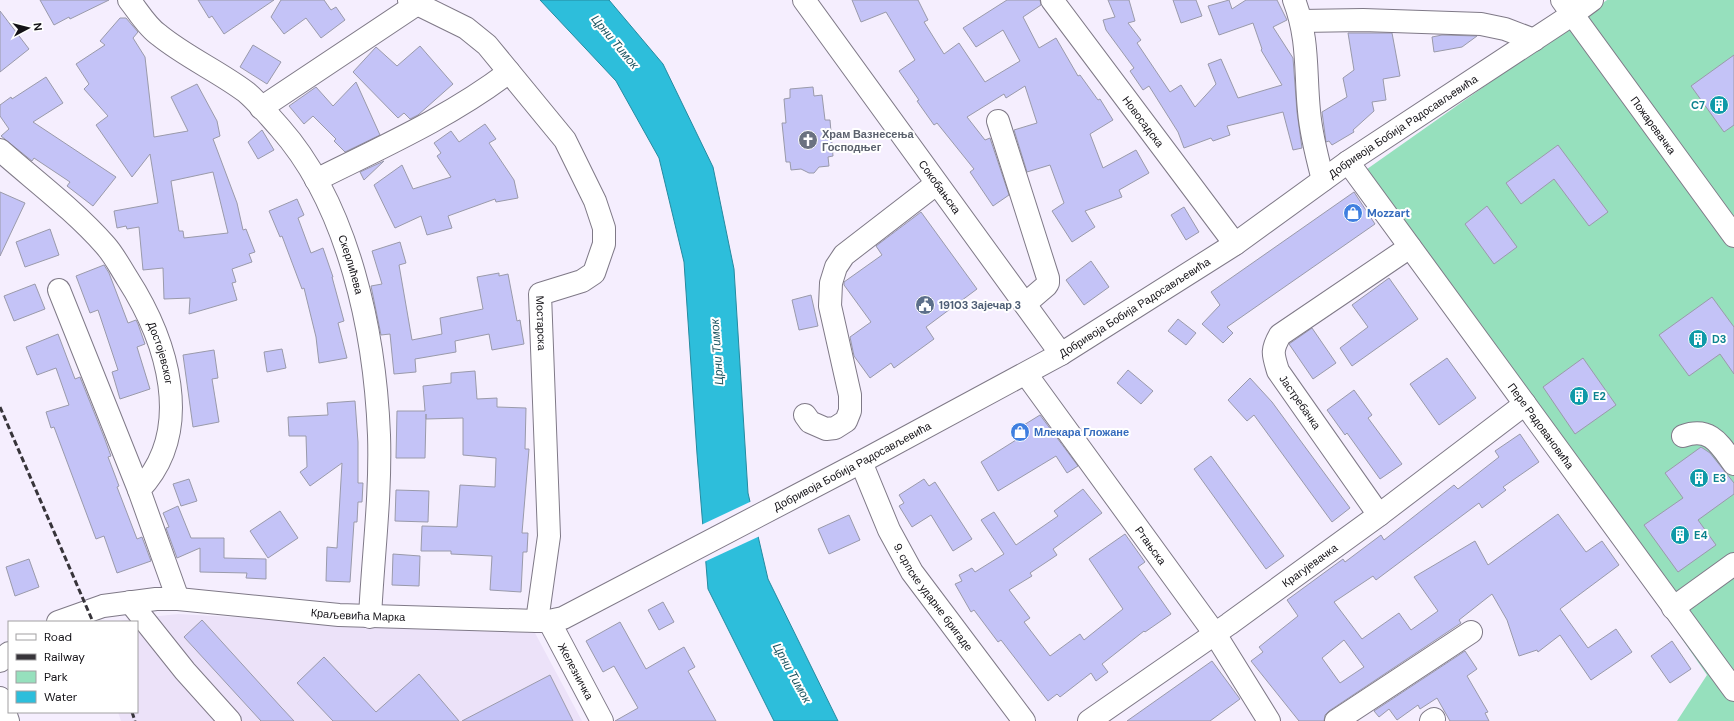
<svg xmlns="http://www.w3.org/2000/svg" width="1734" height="721" viewBox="0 0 1734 721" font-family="'DM Sans',sans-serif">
<rect width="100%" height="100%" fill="#f5eefe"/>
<path fill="#ece2f9" d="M178,614L535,633L582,721H121L118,712H137V622H116L131,619Z"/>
<path fill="#96e0bd" d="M1607,0H1734V721H1677L1707,675L1360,174Z"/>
<path fill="#2dbedb" stroke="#268aa0" d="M540,0H609L663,64L713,167L734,269L748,493L768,579L838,721H774L708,589L697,454L684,262L659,158L616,81Z"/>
<path fill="#f5eefe" d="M752,501L760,536L704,562L701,525Z"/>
<g fill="#c4c3f7" stroke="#9a9aaa" fill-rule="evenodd">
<path d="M40,0H109L70,19L69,17L54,25Z"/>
<path d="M198,0H274L224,34L212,16L209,18Z"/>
<path d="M281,0H324L331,10L336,7L345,20L321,38L306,18L284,34L271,17Z"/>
<path d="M852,0H918L928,20L924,22L944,54L959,43L985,82L1020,61L1003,30L976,47L963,28L1007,0H1040L1041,5L1023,17L1039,48L1056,38L1078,76L1080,75L1098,100L1100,99L1113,120L1090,134L1103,168L1136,150L1149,173L1119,190L1122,197L1085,211L1095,227L1072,242L1052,211L1064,203L1050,165L1027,172L1014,130L1037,123L1025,86L1006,98L1004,94L967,117L985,140L990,138L1009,195L993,206L970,172L974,169L937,123L934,125L917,101L919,100L899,71L915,60L886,12L861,22Z"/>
<path d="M1108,0H1129L1135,21L1128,23L1141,40L1137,43L1170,92L1181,85L1195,107L1216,84L1208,64L1221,59L1238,98L1282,85L1261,50L1262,49L1253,23L1219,35L1208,6L1229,0L1232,9L1246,0H1277L1287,20L1273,27L1293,58L1297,112L1302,148L1293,150L1283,112L1227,126L1230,135L1213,141L1211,138L1184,148L1178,132L1149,86L1143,90L1130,71L1134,68L1106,30L1103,20L1115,17Z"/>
<path d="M1173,0H1196L1202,16L1181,23Z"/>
<path d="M0,11L29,49L0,72Z"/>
<path d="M120,18H126L138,32L133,38L145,57L154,137L188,131L171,97L197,84L217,121L220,136L213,139L237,203L243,230L246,229L255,252L249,254L252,262L232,269L236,282L232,283L237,300L189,314L190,298L164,299L163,268L143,270L139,227L127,229L126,226L117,228L114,211L158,203L150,154L132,177L96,125L108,116L84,89L89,84L76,64L105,45L100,41ZM213,172L228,233L184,238L183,231H179L171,181Z"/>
<path d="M1348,33H1392L1400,76L1383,79L1386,100L1372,102L1374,111L1353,130L1354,132L1332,145L1329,141L1326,142L1322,112L1347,97L1343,78L1354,70Z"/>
<path d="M1442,35L1477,36L1462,47L1434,52L1432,37Z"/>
<path d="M253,45L281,62L267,84L240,67Z"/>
<path d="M420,46L453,84L418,115L410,119L404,113L398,118L353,72L376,47L397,66Z"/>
<path d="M1734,55V125L1724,132L1691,86Z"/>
<path d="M46,77L63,103L33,122L116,177L93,206L67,186L70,182L34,158L32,161L1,136L9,129L0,116V105L11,97L12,99Z"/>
<path d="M356,82L380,135L345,152L334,141L336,139L313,116L304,124L289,106L316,87L333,106Z"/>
<path d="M813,87L814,96L822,95L825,120H830L833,156L828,157L829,166L819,167L814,173H809L801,169L791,170L790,162H786L782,123H786L784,99L790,98V89Z"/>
<path d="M485,124L496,139L489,143L514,180L518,198L496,202L495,199L448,216L452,228L427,235L421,216L395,228L374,185L402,165L413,189L451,177L437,156L441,153L434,143L451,131L459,142Z"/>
<path d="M262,130L274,150L258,159L248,142Z"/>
<path d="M1558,145L1608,212L1589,226L1554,179L1521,204L1506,183Z"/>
<path d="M384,161L364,180L360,172Z"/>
<path d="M0,192L25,203L0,256Z"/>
<path d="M1354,192L1375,224L1227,327L1233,333L1223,343L1202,324L1220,305L1211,292Z"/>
<path d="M297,199L304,215L298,218L311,253L323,248L333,277H332L344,321L338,323L347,358L319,363L316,337L304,288L302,289L282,236L280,237L269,211Z"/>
<path d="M1487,206L1517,247L1494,264L1465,224Z"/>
<path d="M1184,207L1199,232L1186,240L1171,215Z"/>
<path d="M921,212L977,289L926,327L934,339L894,368L891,363L870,378L854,356L850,337L871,322L844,285V282L882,255L876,246Z"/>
<path d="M50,229L59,255L25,267L16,242Z"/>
<path d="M400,242L406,263L399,265L412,340L442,334L440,318L483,309L477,277L499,273V276L508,274L517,321L520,320L524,344L492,350L489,334L455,341L456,352L415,359L416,372L394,374L390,334L381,335L371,286L382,284L372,251Z"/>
<path d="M1091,261L1109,287L1084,305L1066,280Z"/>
<path d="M104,265L109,273L128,323L136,320L138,324L145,344L137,347L150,389L120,399L112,372L118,370L98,310L90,313L76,276Z"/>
<path d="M1389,278L1418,319L1352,366L1340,348L1368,327L1352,305Z"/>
<path d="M35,284L45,309L14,321L4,296Z"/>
<path d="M811,295L818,326L799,330L792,300Z"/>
<path d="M1712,297L1734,327V374L1720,354L1689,376L1659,335Z"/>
<path d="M1178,319L1196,333L1186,345L1168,331Z"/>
<path d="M1312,328L1336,363L1313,379L1289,344Z"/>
<path d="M58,334L75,379L80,377L104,437L111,456L108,457L119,486L117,487L137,539L142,537L151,561L117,573L104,536L96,539L54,427L51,428L46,412L69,405L56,368L37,375L26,347Z"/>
<path d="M282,349L286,368L267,372L264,352Z"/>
<path d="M214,350L218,378L212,379L219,422L193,427L183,355Z"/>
<path d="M1447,358L1476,398L1439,425L1410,384Z"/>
<path d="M1583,358L1616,405L1575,434L1543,387Z"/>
<path d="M1128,370L1153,391L1141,404L1117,383Z"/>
<path d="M475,371L477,399L497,398V407L526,408L525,449H529L522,533H528L527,552H523L521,592L490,590L492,556L451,554V551H421L422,526L457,527L460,485L495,487L496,458L463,455V418L426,419V414L425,458H396L397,411H425L423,386L451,383V373Z"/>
<path d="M1250,378L1272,402L1350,508L1332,522L1254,415L1247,421L1228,400Z"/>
<path d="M1354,390L1372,415L1368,418L1402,464L1380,479L1347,433L1345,435L1327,410Z"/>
<path d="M355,401L358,442V483H363L362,502H358L357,522H354L350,582L326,581L327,547L337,548L342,463L310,486L300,472L307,467L306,436H289L288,417L328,415L327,403Z"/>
<path d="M1040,415L1078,466L1067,473L1056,456L998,491L981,462L1024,435L1019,428Z"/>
<path d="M1520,434L1539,462L1503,487L1506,490L1482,508L1479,503L1376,580L1373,576L1334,602L1362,639L1399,613L1411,630L1438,611L1414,577L1475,541L1488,565L1558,514L1586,552L1602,541L1619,565L1560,609L1588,648L1616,629L1632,652L1591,680L1560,635L1538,652L1537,650L1519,656L1507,620L1492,594L1459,620L1461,623L1329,711L1325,715L1324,721H1299L1251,661L1263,652L1259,647L1298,616L1287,600L1343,559L1345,562L1381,535L1384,540L1454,485L1458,489L1499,457L1495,451ZM1344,640L1364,667L1340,683L1322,658Z"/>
<path d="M1701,447L1710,453L1734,483V494L1698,520L1716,545L1678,572L1644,525L1683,498L1665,473Z"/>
<path d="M1211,456L1284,556L1266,569L1194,469Z"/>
<path d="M189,479L197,501L181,506L173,484Z"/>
<path d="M924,479L929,486L935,482L972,539L953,551L931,515L912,527L899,506L904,503L899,495Z"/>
<path d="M1083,489L1102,513L1053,549L1057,555L1030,573L1032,576L1009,590L1030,618L1024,622L1050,656L1080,634L1084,640L1123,609L1089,559L1125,534L1145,562L1138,567L1171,614L1145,632L1144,631L1102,664L1108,672L1096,681L1091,673L1060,697L1057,694L1048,701L1001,640L998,642L974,610L971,612L955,584L962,581L959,575L972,568L975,572L1004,554L981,520L994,512L1016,545L1058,516L1054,511Z"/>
<path d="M396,490L429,491L428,522L395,521Z"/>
<path d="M178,506L191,538H224V558L266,559V579L246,578L247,573L200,572V548L177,558L166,528L169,527L163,513Z"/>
<path d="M280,511L298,538L268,558L250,531Z"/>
<path d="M849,515L860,540L829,554L818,529Z"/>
<path d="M393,554L420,556L419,586L392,585Z"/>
<path d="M29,559L39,587L15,596L6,567Z"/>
<path d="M663,602L674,622L659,630L648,610Z"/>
<path d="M202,620L281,707L294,721H261L184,637Z"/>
<path d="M620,622L646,669L684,647L695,667L688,671L716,721H615L638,708L614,666L603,672L586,641Z"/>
<path d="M1672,641L1691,669L1670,683L1651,656Z"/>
<path d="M1465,651L1477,669L1467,676L1488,712L1485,713L1489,721H1450L1437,698L1420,709L1418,705L1397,720L1389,709L1379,717L1374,711Z"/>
<path d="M324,657L376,712L419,674L459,721H333L297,683Z"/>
<path d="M1212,661L1240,699L1210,721H1127Z"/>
<path d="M550,675L573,721H462Z"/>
</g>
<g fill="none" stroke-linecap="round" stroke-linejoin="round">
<defs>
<g id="minor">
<path id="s1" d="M129,0C138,11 147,27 159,35C186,57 218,71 246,92C258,102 269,116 280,128C349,206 375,333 379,435C381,495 373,556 370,617"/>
<path id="s2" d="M409,0L466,28L487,45L565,140L595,201L604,228V244L594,273L582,281L540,294L549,536L537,621"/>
<path id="s3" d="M804,0L1061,354"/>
<path id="s4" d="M1052,0L1235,244"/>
<path d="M1294,0C1309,39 1305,71 1309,111C1311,135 1317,157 1323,180"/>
<path id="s5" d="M1562,0L1734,236"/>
<path d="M1301,21L1363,20L1481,24L1505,29L1534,40"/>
<path d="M261,108L417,4"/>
<path d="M998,121L1048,278V283L1046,286L1025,304"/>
<path id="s6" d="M0,150C35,181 74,210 105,245C114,255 120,267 127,278C167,340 196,430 139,490L178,599"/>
<path id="s7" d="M1348,162L1734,690"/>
<path d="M316,180C382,147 450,117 509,72"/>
<path d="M59,290L139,490"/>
<path id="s8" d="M1026,374L1215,634L1269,721"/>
<path d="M805,415L810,422L826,429L835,428L846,421L850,411V395L830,306L831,283L836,267L844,255L936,184"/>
<path d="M1683,436C1711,426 1720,445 1734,464"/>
<path id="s9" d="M861,462L889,530L912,572L1024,721"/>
<path d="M1379,515L1278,371C1273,354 1271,351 1280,335L1410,247"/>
<path d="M130,602L185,671L230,721"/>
<path d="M1673,608L1734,564"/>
<path id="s10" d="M549,621L602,721"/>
<path id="s11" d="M58,622L103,606L156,599H178L339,615L537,621H549L563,618L861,462L1061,354L1235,244L1348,162L1573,14L1592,0"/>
<path d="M0,661L9,653"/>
<path d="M0,698L8,721"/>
<path id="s12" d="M1089,721L1229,624L1379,515L1525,404"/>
<path d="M1336,721L1471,632"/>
<path d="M1431,721L1434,719"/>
</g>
</defs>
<use href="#minor" stroke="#7f7987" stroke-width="24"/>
<use href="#minor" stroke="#fff" stroke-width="22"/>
<g stroke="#37343a" stroke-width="3" stroke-dasharray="6 3" stroke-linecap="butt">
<path d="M0,407L93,622"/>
<path d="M132,712L135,721"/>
</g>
</g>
<defs>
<symbol id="building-disc" viewBox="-11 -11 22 22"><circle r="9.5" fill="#0f9aa8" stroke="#fff"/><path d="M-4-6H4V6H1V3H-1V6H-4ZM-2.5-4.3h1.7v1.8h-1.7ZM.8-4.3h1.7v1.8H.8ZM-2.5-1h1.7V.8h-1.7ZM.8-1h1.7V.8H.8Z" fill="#fff"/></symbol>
<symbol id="church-disc" viewBox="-11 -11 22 22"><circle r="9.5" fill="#6b7280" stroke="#fff"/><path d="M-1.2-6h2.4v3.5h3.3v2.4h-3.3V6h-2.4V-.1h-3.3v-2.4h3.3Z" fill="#fff"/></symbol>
<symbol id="shop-disc" viewBox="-11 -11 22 22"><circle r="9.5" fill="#3f7fe0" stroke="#fff"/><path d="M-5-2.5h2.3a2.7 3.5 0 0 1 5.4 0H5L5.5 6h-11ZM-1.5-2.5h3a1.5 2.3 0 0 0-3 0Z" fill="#fff"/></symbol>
<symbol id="civic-disc" viewBox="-11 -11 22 22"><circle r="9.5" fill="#5c6f8a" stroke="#fff"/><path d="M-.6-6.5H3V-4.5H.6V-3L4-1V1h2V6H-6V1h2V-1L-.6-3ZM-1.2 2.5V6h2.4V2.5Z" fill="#fff"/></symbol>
</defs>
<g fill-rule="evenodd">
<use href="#building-disc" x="1708" y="94" width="22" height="22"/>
<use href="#church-disc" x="797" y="129" width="22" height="22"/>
<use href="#shop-disc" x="1342" y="202" width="22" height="22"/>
<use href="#civic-disc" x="914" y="294" width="22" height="22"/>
<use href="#building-disc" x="1687" y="328" width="22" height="22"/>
<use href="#building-disc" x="1568" y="385" width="22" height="22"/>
<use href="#shop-disc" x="1009" y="421" width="22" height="22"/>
<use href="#building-disc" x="1688" y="467" width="22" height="22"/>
<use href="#building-disc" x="1669" y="524" width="22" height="22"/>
</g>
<g text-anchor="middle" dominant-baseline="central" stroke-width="4" stroke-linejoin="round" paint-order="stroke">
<g font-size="11" font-weight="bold" fill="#0d838f" stroke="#fff" text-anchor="start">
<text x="1705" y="105" text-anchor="end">C7</text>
<text x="1712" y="339">D3</text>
<text x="1593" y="396">E2</text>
<text x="1713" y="478">E3</text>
<text x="1694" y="535">E4</text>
</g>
<g font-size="11" fill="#141217" stroke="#fff">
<text stroke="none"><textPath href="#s4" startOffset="152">Новосадска</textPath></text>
<text stroke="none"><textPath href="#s5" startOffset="155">Пожаревачка</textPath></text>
<text stroke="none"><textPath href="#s11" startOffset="1484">Добривоја Бобија Радосављевића</textPath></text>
<text stroke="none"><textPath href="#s3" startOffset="231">Сокобањска</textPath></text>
<text stroke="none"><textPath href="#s1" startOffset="355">Скерлићева</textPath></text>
<text stroke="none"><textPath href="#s11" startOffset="1160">Добривоја Бобија Радосављевића</textPath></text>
<text stroke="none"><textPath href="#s2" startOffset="444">Мостарска</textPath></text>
<text stroke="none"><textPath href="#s6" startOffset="264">Достојевског</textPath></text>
<text transform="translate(1300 402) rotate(55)">Јастребачка</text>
<text stroke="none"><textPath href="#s7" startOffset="327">Пере Радовановића</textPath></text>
<text stroke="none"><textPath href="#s11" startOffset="836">Добривоја Бобија Радосављевића</textPath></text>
<text stroke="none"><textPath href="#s8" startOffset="212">Ртањска</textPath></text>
<text stroke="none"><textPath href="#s12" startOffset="270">Крагујевачка</textPath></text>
<text stroke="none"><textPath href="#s9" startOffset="154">9. српске ударне бригаде</textPath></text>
<text stroke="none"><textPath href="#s11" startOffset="304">Краљевића Марка</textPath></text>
<text stroke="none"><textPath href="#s10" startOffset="57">Железничка</textPath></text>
</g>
<g font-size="11" font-weight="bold" fill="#5b616d" stroke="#fff" text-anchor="start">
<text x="822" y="134">Храм Вазнесења<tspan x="822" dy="13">Господњег</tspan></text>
</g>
<g font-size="11" font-weight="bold" fill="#366cbe" stroke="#fff" text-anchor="start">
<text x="1367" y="213">Mozzart</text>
<text x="1034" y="432">Млекара Гложане</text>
</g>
<g font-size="11" font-weight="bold" fill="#4e5e75" stroke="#fff" text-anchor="start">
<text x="939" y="305">19103 Зајечар 3</text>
</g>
<g font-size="12" font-style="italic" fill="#1c5460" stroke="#fff">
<text transform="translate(615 42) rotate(50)">Црни Тимок</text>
<text transform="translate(717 352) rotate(-94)">Црни Тимок</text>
<text transform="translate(792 673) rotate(61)">Црни Тимок</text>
</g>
</g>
<rect x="8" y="621" width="130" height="92" fill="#ffffff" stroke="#a1a0a2"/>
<rect x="16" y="634" width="20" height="6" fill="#ffffff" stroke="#a1a0a2"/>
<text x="44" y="641" font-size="12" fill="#141217">Road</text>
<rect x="16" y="654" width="20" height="6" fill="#37343a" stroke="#a1a0a2"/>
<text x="44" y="661" font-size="12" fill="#141217">Railway</text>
<rect x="16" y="671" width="20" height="12" fill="#96e0bd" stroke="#a1a0a2"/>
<text x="44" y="681" font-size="12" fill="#141217">Park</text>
<rect x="16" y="691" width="20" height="12" fill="#2dbedb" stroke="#a1a0a2"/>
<text x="44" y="701" font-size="12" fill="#141217">Water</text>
<g transform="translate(28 28) rotate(83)" stroke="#ffffff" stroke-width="3" paint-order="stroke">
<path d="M0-3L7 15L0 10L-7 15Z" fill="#141217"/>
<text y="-6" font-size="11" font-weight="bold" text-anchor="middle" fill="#141217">N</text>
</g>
</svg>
